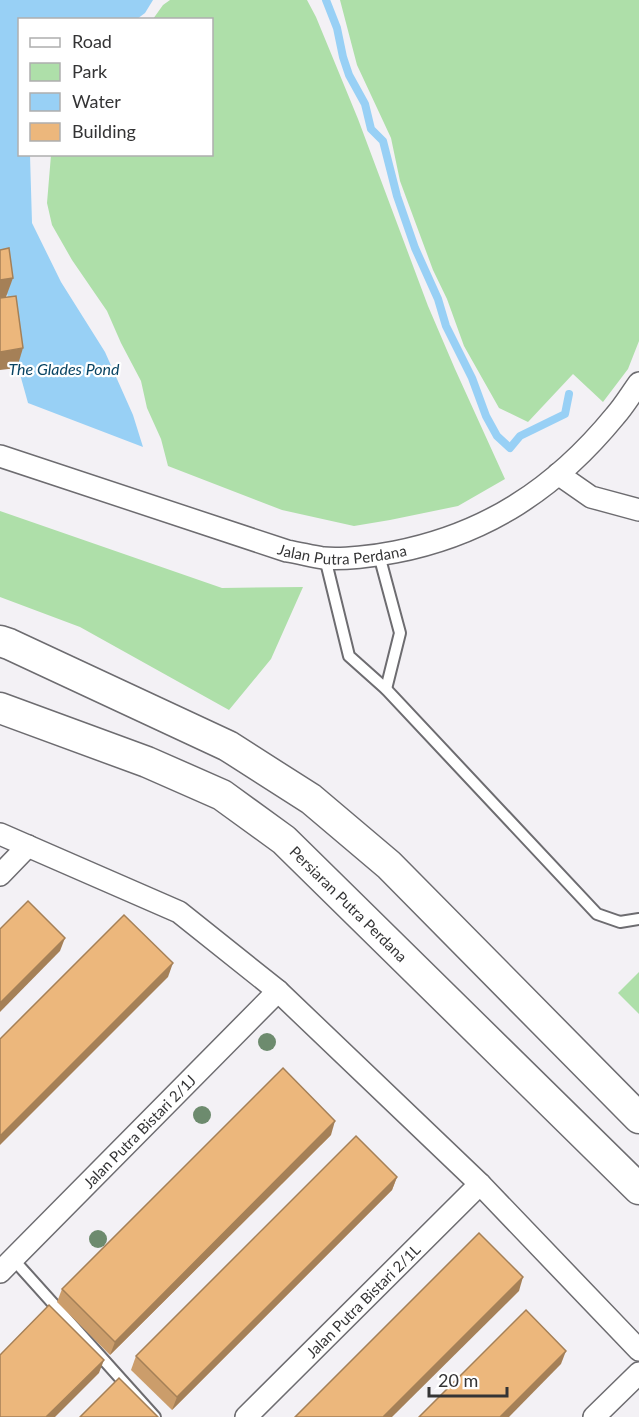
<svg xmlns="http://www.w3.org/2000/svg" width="639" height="1417" viewBox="0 0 639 1417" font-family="Lato,sans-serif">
<rect width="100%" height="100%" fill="#f3f1f5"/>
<g fill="#aedfa9">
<path d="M170,0H307L316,17L358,119L428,306L455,369L505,479L458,506L390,520L354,526L282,510L168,466L161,439L147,408L141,381L121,343L107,311L72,260L52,225L47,203L51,155L212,154V20L153,19L163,5Z"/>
<path d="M340,0H639V341L628,369L603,402L573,374L528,422L499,408L464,346L447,299L433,270L400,181L391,138L357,65Z"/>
<path d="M0,511L222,588L303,587L271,659L229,710L80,627L0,597Z"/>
<path d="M639,972V1014L618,993Z"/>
</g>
<path fill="#98d0f5" d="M0,0H153L145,13L137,19L20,20V154L30,155L32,223L61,282L105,352L133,415L143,447L28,403L18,367L3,266H0Z"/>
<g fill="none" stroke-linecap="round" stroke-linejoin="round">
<path stroke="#98d0f5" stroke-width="8" d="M326,0L337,28L343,57L349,75L365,104L371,129L383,141L397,196L415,248L438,299L446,326L472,378L486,416L497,436L510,448L520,436L565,414L569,394"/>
<defs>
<g id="lane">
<path d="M379,555L400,633L386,689"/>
<path d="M325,558L349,656L386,689L597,914L620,922L639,919"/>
<path d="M13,1259L155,1417"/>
</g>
<g id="street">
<path id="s1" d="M0,456L287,551C299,553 311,556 323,558C343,560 375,556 395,552C487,534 556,488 615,416C624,406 631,394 639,383"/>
<path d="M558,474L591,497L639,510"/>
<path d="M0,834L179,912L278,991L480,1184L639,1350"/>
<path d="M0,875L28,846"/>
<path id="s2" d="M0,1272L278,991"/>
<path id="s3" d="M246,1417L480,1184"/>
<path d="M594,1417L639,1373"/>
</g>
<g id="secondary">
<path d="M0,641L9,644L228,746L311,799L389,865L639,1118"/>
<path id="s4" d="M0,708L147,762L222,795L284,840L639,1189"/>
</g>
</defs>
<use href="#lane" stroke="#6d6c70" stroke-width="14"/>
<use href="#street" stroke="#6d6c70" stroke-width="24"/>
<use href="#secondary" stroke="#6d6c70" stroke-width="33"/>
<use href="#lane" stroke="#fff" stroke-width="10"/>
<use href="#street" stroke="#fff" stroke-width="21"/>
<use href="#secondary" stroke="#fff" stroke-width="30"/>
</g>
<g fill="#6d8b6e">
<circle cx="267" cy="1042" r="9"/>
<circle cx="202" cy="1115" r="9"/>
<circle cx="98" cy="1239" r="9"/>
</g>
<g fill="#cb9d6b">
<path d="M331,1135L110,1355L57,1302L62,1289Z"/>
<path d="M397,1177L392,1190L172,1410L131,1370L136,1356Z"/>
</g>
<g fill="#a58057">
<path d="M13,278L6,297L0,298V280Z"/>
<path d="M23,348L17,368L0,370V352Z"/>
<path d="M65,938L60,951L0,1012V1003Z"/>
<path d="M173,963L168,977L0,1145V1136Z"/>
<path d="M335,1121L331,1135L110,1355L115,1342Z"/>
<path d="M397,1177L392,1190L172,1410L177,1397Z"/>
<path d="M523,1277L519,1291L392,1417H383Z"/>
<path d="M566,1351L561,1364L509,1417H500Z"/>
<path d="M104,1360L99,1373L55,1417H46Z"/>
</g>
<g fill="#ecb77c" stroke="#a58057" stroke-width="1.5">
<path d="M9,248L13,278L0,280V250Z"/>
<path d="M16,296L23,348L0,352V298Z"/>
<path d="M28,901L65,938L0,1003V929Z"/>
<path d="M124,915L173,963L0,1136V1039Z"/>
<path d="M283,1068L335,1121L115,1342L62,1289Z"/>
<path d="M356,1136L397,1177L177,1397L136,1356Z"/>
<path d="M479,1233L523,1277L383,1417H295Z"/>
<path d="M49,1305L104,1360L46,1417H0V1355Z"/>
<path d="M526,1310L566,1351L500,1417H419Z"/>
<path d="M119,1378L158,1417H80Z"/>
</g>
<g text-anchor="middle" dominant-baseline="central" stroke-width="4.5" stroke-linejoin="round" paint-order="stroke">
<g font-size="15" fill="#343435" stroke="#fff">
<text stroke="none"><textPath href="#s1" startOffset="358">Jalan Putra Perdana</textPath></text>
<text stroke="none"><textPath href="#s4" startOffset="406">Persiaran Putra Perdana</textPath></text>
<text stroke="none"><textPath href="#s2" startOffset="198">Jalan Putra Bistari 2/1J</textPath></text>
<text stroke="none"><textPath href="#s3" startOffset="165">Jalan Putra Bistari 2/1L</textPath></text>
</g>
<g font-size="16" font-style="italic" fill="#0a4564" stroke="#fff">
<text x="64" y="368">The Glades Pond</text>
</g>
</g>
<rect x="18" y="18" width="195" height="138" fill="#ffffff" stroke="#aeaeae" stroke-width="1.5"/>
<rect x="30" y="38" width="30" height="9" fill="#ffffff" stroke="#aeaeae" stroke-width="1.5"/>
<text x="72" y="48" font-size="18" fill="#343435">Road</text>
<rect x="30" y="63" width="30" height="18" fill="#aedfa9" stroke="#aeaeae" stroke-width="1.5"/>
<text x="72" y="78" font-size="18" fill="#343435">Park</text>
<rect x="30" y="93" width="30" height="18" fill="#98d0f5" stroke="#aeaeae" stroke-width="1.5"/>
<text x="72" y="108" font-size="18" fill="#343435">Water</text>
<rect x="30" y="123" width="30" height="18" fill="#ecb77c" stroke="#aeaeae" stroke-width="1.5"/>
<text x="72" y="138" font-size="18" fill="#343435">Building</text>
<path d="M429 1387v9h78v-9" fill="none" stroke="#343435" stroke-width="3"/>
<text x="438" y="1387" font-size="18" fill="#343435" stroke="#ffffff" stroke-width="4.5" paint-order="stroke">20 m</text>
</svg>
